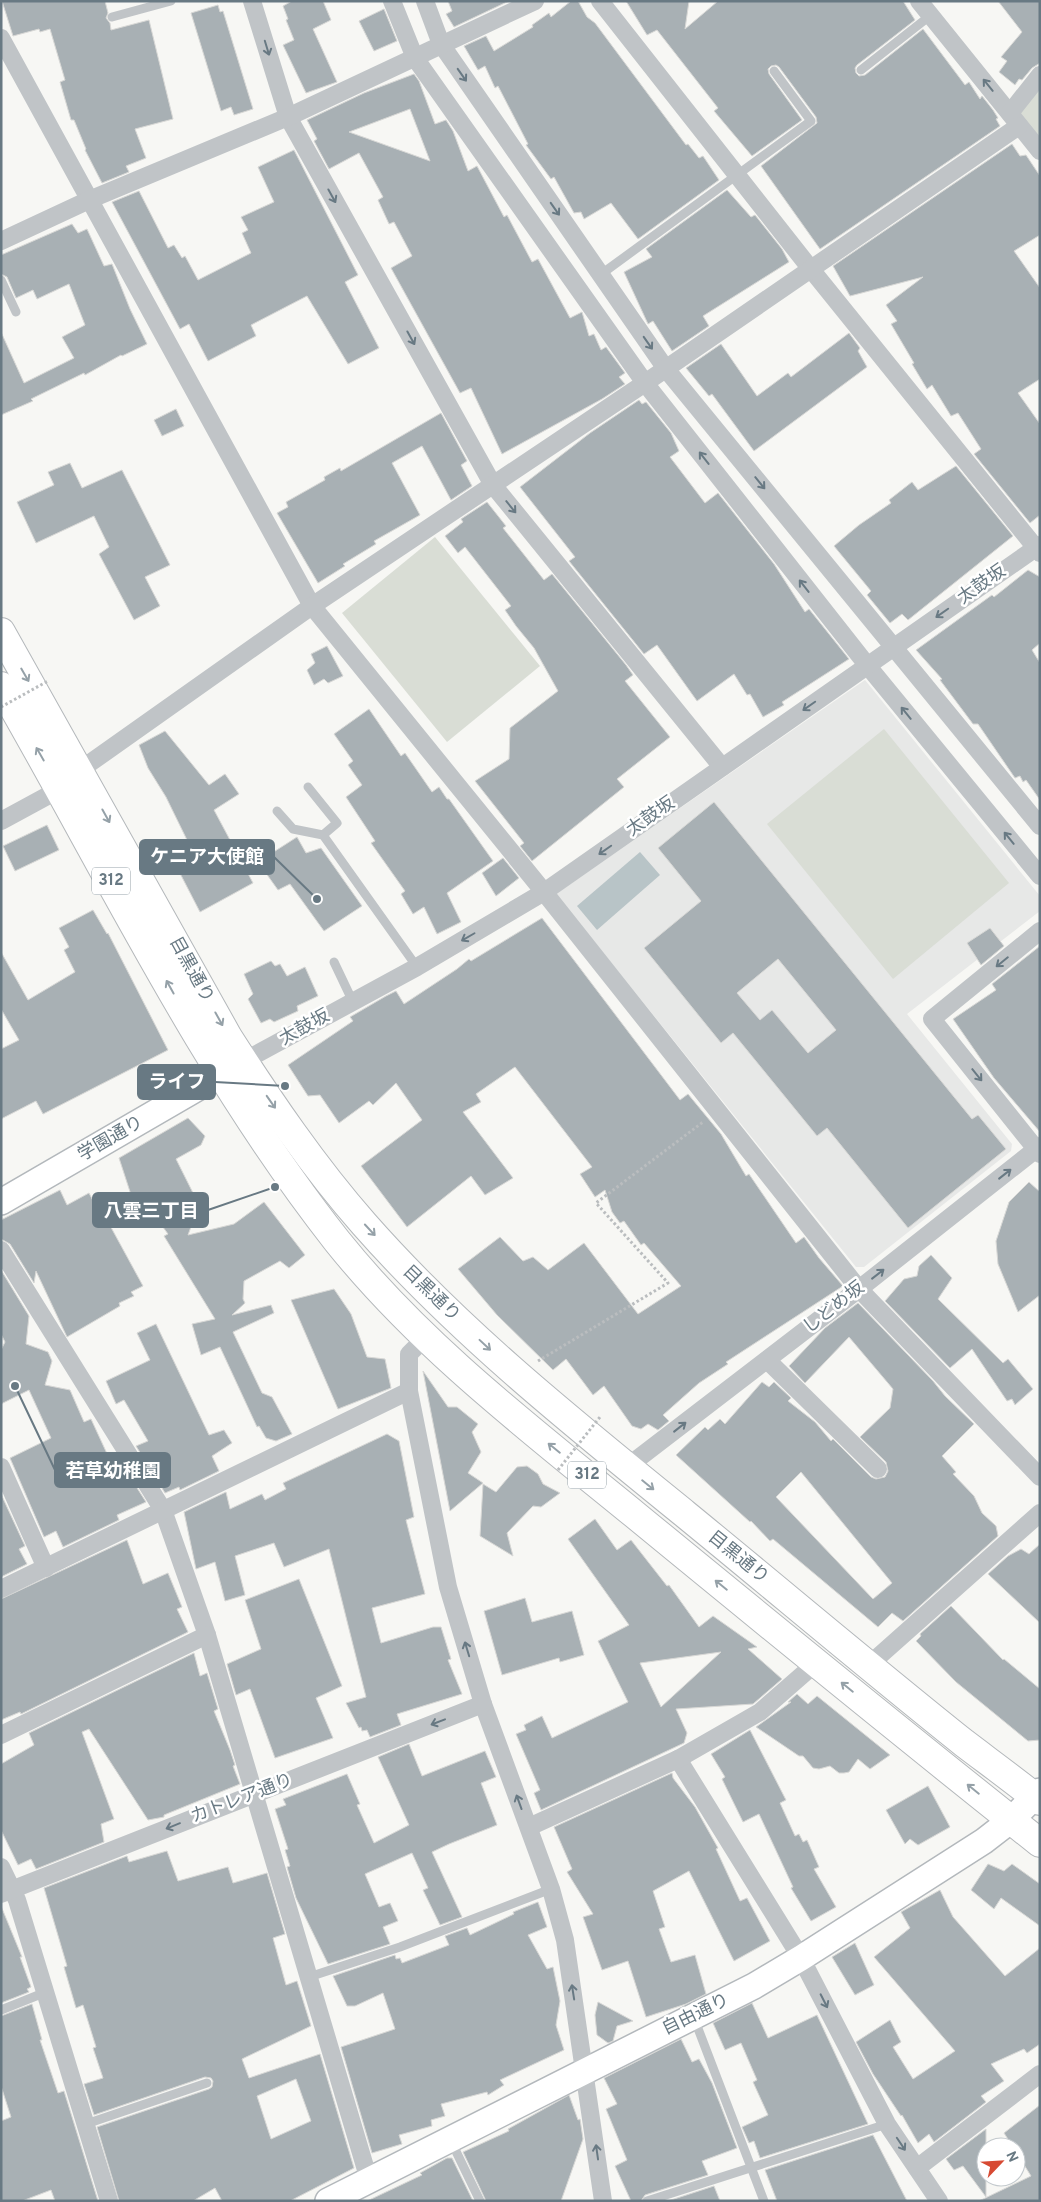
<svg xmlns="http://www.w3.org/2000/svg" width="1041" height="2202" viewBox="0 0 1041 2202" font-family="Overpass,'Noto Sans JP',sans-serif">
<rect width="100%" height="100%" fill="#f7f7f4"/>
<path fill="#e7e8e7" d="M865,680L1040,896V911L907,1014L1012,1144L1011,1151L864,1267H856L556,894Z"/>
<g fill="#d9ddd5">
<path d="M1040,77V150L1010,113Z"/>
<path d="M435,537L540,666L447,742L342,613Z"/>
<path d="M884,729L1009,883L893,979L767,824Z"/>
</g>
<path fill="#b8c4c7" d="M640,852L660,875L597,930L577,906Z"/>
<g fill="#a8b0b4" stroke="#d8d8d6" fill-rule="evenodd">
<path d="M2,1H105L108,13L106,18L110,23L111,30L149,20L173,119L135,129L146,158L126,166L129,172L102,183L85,150L86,149L74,120H71L60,82L65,80L50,29L40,32L39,29L13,36Z"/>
<path d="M292,1H323L331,20L313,29L337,82L306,93L283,45L294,40L286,20L288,19L283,6Z"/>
<path d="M448,1H509L454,27L446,14L452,11Z"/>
<path d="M571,1H578L587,17L595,23L686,145L688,144L699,158L703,156L719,180L638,239L611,203L584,219L581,212L574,213L554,177L551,179L526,145L528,144L498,86L495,88L485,66L478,70L464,46L486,36L494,51L533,27L532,25L549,13L551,17Z"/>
<path d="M626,1H689L685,29L718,1H903L915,20L857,65L855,68L856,73L859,76L865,75L923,29L965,85L969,82L980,99L982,96L993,110L998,118L996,119L1000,126L820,249L761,166L817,123L816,117L779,67L776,65L771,66L768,69L769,74L802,120L752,156L714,111L718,108L657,30L647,35Z"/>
<path d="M998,1H1040V63L1032,68L1022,80L1019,79L1015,85L999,72L1007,61L1001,57L1022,32Z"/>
<path d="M218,5L220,12L223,11L253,109L234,115L231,107L221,111L191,13Z"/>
<path d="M384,9L397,41L374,51L359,21Z"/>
<path d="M414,74L419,81L435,124L446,120L453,131L468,171L477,166L504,217L507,215L532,262L538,259L570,318L582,312L589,336L594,334L601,350L606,347L625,373L619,377L625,384L602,399L502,454L471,388L460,393L391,268L412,256L394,222L389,224L378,200L383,197L359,153L329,169L314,141L317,139L307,120L364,93ZM410,109L430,161L349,132Z"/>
<path d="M1012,144L1020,156L1026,155L1040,176V235L1014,251L1040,288V379L1018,393L1040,424V515L1030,523L974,454L981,449L958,413L951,416L932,385L927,389L912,364L914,363L891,324L897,321L886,305L923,277L850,296L833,266Z"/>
<path d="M294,150L358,275L345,282L379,348L348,364L307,296L251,325L256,336L208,361L189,324L180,329L112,202L139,191L168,248L174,245L182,258L185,256L198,280L251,253L242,233L248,230L241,217L274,202L258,167Z"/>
<path d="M727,190L751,217L755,215L782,249L789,262L703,316L709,326L672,351L653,321L648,324L624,272L652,257L646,249Z"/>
<path d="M72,224L78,233L87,229L104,266L112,264L130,309L147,344L122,356L121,355L85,375L84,373L31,399L33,401L1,415V332L24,383L74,358L62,337L85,325L69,284L37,299L33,290L16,298L7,277L1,274V255Z"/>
<path d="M849,333L860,348L858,351L867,367L754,451L712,394L709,396L686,368L721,344L757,396L788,373L791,377Z"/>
<path d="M639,400L642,404L646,402L671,433L679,451L670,457L705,503L718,493L774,564L805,612L809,609L849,659L782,702L784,705L763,717L750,694L747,695L734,674L697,701L657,645L644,654L569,561L575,557L520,487L590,433Z"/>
<path d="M176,409L184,426L162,436L154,420Z"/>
<path d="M441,413L467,461L461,465L472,486L451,500L422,446L392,463L420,515L374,541L376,544L343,564L345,566L318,583L277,513L288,507L286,502L325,480L324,477L340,468L341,471Z"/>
<path d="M70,463L82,488L122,470L170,565L145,577L160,606L134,620L99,554L109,547L94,516L36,543L17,502L54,485L48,472Z"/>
<path d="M956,466L1013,536L908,620L902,614L890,623L867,595L871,591L834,546L859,525L891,503L889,500L912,482L918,490Z"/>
<path d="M487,502L506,526L503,528L544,580L552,574L626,665L633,675L625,681L670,737L617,779L624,787L532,861L520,846L524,843L475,781L509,759L510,728L558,691L534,648L516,626L505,610L511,606L465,547L458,553L445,536L463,522L461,519Z"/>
<path d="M1028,570L1040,577V643L1032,650L1040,663V800L1026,780L1023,782L1020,776L1015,778L978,724H973L940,680L942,679L916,650L992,595L994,597Z"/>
<path d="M327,646L343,676L328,683L324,679L314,685L307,670L315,663L311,654Z"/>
<path d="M369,709L401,756L405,753L432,792L439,787L447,799H449L493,861L447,893L461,922L437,934L424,907L413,914L401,894L405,891L371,843L375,841L346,797L362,785L348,765L353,761L334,734Z"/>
<path d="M165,731L209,785L225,774L239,794L214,810L253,883L200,912L169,852L188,842L166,797L148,768L139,745Z"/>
<path d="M714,802L972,1119L978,1115L1006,1149L908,1228L827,1128L817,1136L733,1033L721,1043L644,948L701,901L658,848ZM778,959L836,1030L808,1053L772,1010L760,1020L737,993Z"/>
<path d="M47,825L59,850L15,871L3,846Z"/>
<path d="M297,837L306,853L321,848L362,906L324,931L290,884L278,890L258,862Z"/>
<path d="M503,858L519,878L496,896L482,873Z"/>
<path d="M93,910L107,934L108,933L168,1050L43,1114L36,1101L1,1119V1049L19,1040L1,1009V952L28,1000L75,972L64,950L69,947L59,928Z"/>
<path d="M542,918L680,1100L688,1094L721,1134L746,1176L749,1174L796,1243L804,1237L819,1258L843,1286L726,1362L728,1364L699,1383L663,1415L669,1421L658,1430L648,1424L641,1429L632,1426L604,1386L593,1395L566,1359L553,1370L497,1315L458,1269L500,1237L523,1261L533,1257L548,1270L584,1243L638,1314L681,1286L644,1243L641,1245L624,1221L620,1223L612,1212L605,1190L595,1197L580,1174L592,1167L515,1067L476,1094L481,1102L463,1112L513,1178L485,1195L471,1176L407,1227L361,1166L422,1120L396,1083L373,1105L369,1101L339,1123L320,1095L308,1096L288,1065L353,1021L350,1017L386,996L396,991L404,1004L457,969L469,959L471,961Z"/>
<path d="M990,928L1004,946L981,965L967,943Z"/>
<path d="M1040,946V1132L994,1078L953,1019L996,990L992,984Z"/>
<path d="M271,961L275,966L280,964L287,976L305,967L318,996L297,1006L298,1011L274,1022L270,1019L261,1023L248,999L253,994L244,974Z"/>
<path d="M188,1118L205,1136L201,1145L176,1159L199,1205L188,1235L234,1224L264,1202L305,1255L289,1268L280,1261L244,1281L243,1299L245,1303L232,1315L271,1305L274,1313L233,1332L262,1393L272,1397L292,1434L276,1441L266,1438L259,1426L257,1427L220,1347L201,1355L192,1324L215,1319L164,1236L168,1234L152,1212L135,1207L119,1158Z"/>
<path d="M1029,1182L1040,1192V1295L1018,1312L998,1264L996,1241L1009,1202Z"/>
<path d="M60,1190L67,1205L89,1193L103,1220H107L143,1286L131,1292L134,1296L119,1303L120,1306L67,1337L36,1271L34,1283L10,1244L1,1239V1220Z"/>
<path d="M931,1255L952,1278L938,1299L1003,1363L1008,1359L1033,1389L1015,1405L1012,1399L1007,1401L972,1349L950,1368L885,1301L904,1279L917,1276L919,1266Z"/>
<path d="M1,1270L29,1316L26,1344L48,1352L52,1361L45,1385L70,1390L84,1422L91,1419L109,1458L116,1455L146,1502L117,1515L119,1520L63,1547L56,1531L44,1537L10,1458L51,1438L29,1390L1,1404V1350L5,1342L1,1334Z"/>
<path d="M334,1289L351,1314L367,1357L385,1359L391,1388L338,1409L291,1300Z"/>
<path d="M858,1303L933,1381L945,1396L974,1424L942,1456L956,1472L953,1474L974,1496L982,1513L996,1526L998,1536L903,1621L892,1613L878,1627L773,1539L770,1541L751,1521L750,1522L676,1455L705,1427L708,1430L720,1419L725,1424L762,1382L769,1387L774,1382L791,1398L788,1401L815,1422L831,1441L833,1439L871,1477L876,1479L885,1477L888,1471L886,1462L860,1437L890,1408L893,1389L849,1337L805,1383L789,1366L825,1328ZM801,1472L892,1583L873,1599L776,1497Z"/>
<path d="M156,1324L209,1435L224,1430L232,1443L212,1456L219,1471L180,1490L179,1487L165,1493L136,1446L148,1441L124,1400L116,1404L106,1381L150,1360L137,1333Z"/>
<path d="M423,1371L448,1407H457L478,1424L472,1432L481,1452L468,1473L483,1483L450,1511Z"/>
<path d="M387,1434L399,1441L414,1517L406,1520L425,1594L372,1608L381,1643L433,1627H441L451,1659L448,1660L462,1694L397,1714L401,1725L370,1737L367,1730L362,1731L361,1727L359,1728L346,1703L366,1697L329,1549L284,1567L274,1543L235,1556L245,1595L225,1601L215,1562L196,1569L184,1512L226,1492L230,1509L262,1494L265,1500L286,1489L283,1483Z"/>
<path d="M527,1466L538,1474L543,1484L560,1493L541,1507L533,1506L507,1533L513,1556L480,1536L483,1484L496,1492L517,1467Z"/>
<path d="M1,1494L25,1546L19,1549L27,1564L1,1577Z"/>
<path d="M595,1519L617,1550L631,1540L667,1586L669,1585L699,1627L713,1616L757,1647L748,1649L782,1679L753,1704L676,1709L687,1733L684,1743L541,1810L534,1793L540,1790L516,1734L526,1730L524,1725L542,1716L552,1738L628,1702L598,1641L629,1625L568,1539ZM721,1652L661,1707L640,1663Z"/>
<path d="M127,1540L143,1584L168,1573L182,1607L177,1609L188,1632L21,1714L20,1712L1,1720V1599Z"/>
<path d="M1040,1544V1623L988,1574L1008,1556L1021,1549L1029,1554Z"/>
<path d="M299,1579L342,1686L316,1698L333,1738L275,1758L250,1689L236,1695L227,1664L261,1649L245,1600Z"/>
<path d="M525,1598L532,1622L572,1611L584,1655L560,1662L559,1658L502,1675L484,1611Z"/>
<path d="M951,1606L1003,1660L1004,1659L1040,1689V1740L1028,1741L956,1682L916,1641L921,1636L920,1634Z"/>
<path d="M194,1653L200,1676L207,1673L218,1709L214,1711L230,1750L235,1765L233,1766L240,1784L164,1815V1817L148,1820L89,1729L82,1732L114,1819L101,1824L104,1842L36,1869L31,1859L18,1865L1,1830V1764L34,1745L29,1733Z"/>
<path d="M797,1694L808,1704L817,1696L890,1755L870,1769L858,1759L849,1772L844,1773H839L830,1766L819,1769L813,1768L803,1756H799L756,1727L791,1702H788Z"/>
<path d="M750,1730L786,1800L780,1803L795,1836L799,1834L803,1842L807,1840L819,1867L814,1869L836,1907L811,1921L791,1888L793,1887L759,1814L743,1822L722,1779L725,1777L711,1754Z"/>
<path d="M409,1744L422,1776L485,1751L496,1777L481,1783L497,1825L449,1844L432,1852L462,1917L440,1925L423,1890L428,1888L412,1853L365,1874L379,1907L390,1903L398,1921L383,1927L390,1944L328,1964L296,1898L287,1867L290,1866L285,1850L288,1849L275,1809L286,1805L283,1799L347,1774L360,1804L357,1805L374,1843L409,1825L378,1757Z"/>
<path d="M672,1773L673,1778L695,1807L718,1848L716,1849L740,1901L747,1898L770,1941L734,1961L689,1871L653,1891L665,1927L659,1929L671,1962L695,1955L706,1994L686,2004L646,2017L628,1961L602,1970L583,1917L593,1914L567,1872L572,1869L554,1827Z"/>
<path d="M928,1786L950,1827L918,1845L910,1839L905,1844L886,1810Z"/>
<path d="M167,1851L178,1881L228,1867L233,1883L267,1873L285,1934L273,1938L286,1985L297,1981L311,2026L242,2059L249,2078L320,2054L354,2168L290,2201H222L215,2188L193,2201H119L97,2127L209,2089L212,2087L213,2081L211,2078L205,2077L94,2115L84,2084L103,2078L93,2048L96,2047L83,2005L76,2008L64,1967L67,1966L44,1888L127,1856L129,1862ZM296,2079L311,2121L271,2139L257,2096Z"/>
<path d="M988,1864L1004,1871L1012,1864L1040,1884V1926L1001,1898L994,1909L971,1890Z"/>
<path d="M940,1890L953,1917L1005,1976L1040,1948V2044L1027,2053L1024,2049L991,2064L1004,2081L981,2096L986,2102L934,2142L929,2134L918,2143L902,2115L901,2116L873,2074L856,2042L890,2020L901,2042L893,2047L913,2079L955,2051L874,1957L910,1928L901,1912Z"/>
<path d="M538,1902L547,1927L528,1935L547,1969L553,1967L560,2001L556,2025L564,2050L500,2080L504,2085L488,2095L487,2092L441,2104L445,2116L431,2120L432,2126L399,2135L402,2144L372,2153L341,2047L395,2029L383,1993L355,2006H347L333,1976L395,1955L396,1959L400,1958L402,1963L449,1945L445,1936L467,1928L470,1935L514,1914L513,1912Z"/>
<path d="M1,1906L22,1957H20L31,1987L27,1989L29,1992L1,2003Z"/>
<path d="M855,1943L874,1985L855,1995L832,1957Z"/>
<path d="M598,2002L633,2021L617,2026L613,2041L608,2043L597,2035L595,2015Z"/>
<path d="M752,2003L768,2038L817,2015L868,2124L760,2158L754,2141L749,2143L742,2127L768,2115L753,2082L757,2080L741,2043L725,2050L713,2023Z"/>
<path d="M32,2004L42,2040H40L58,2093L64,2091L98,2201H55L51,2190L22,2201H1V2121L11,2117L1,2086V2016Z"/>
<path d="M681,2039L692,2062L699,2059L712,2083L737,2148L702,2161L708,2175L645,2195L641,2201H631L615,2166L627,2160L606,2109L617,2104L604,2078Z"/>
<path d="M569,2095L578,2120L580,2119L583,2139L561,2201H486L463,2152L509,2131L508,2129Z"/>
<path d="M1040,2105V2201H979L1031,2176L1016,2152V2147H1013L1004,2133Z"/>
<path d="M986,2129V2197L963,2166L954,2170L946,2159Z"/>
<path d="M873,2135L907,2201H777L765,2170Z"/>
<path d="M447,2158H452L473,2201H367L422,2175L420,2173Z"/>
<path d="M714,2186L720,2201H668Z"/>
</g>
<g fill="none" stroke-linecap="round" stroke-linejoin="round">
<defs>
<g id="secondary">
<path d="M1,1202L239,1064"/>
<path d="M328,2201L754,1986L801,1958L984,1841L1011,1820L1040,1791"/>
</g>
<g id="primary">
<path d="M1,632L228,1037C269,1101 313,1166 364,1224C459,1332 573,1423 685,1514C778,1590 870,1668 964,1743C989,1762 1015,1781 1040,1801"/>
<path d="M1,686C109,873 203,1071 337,1241C421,1346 530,1429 634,1514C768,1624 903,1734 1040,1843"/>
</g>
</defs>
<use href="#secondary" stroke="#b3b8bc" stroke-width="28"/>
<use href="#primary" stroke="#b4b8bb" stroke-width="30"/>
<path stroke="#babdbf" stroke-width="3" stroke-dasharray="2.5 2.5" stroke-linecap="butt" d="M538,1361L668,1283L596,1203L703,1122"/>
<g stroke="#c0c4c7" stroke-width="9">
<path d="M112,17L171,1"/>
<path d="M861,70L931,15"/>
<path d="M600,275L811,121L774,71"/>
<path d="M1,280L16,312"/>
<path d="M308,787L337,823L323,835"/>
<path d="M277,811L293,829L323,835L417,967"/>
<path d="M334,962L353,1002"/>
<path d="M309,1977L400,1947L551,1889"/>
<path d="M1,2010L46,1992"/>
<path d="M694,2018L764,2201"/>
<path d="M86,2124L207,2083"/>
<path d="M451,2141L480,2201"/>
<path d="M647,2201L887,2124"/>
</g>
<g stroke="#c0c4c7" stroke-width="18">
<path d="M252,1L288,117L493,485L722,767"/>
<path d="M392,1L415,58L645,383L867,665L1040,876"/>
<path d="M425,1L441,44L666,369L1040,826"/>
<path d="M600,1L810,268L1040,553"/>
<path d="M919,1L1040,151"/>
<path d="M1,38L312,606L544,892L859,1289L1040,1477"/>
<path d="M1010,113L1040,75"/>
<path d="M1,241L89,200L288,117L535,1"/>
<path d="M80,770L312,606L645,383L1019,126"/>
<path d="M1,821L60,789"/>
<path d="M1040,931L932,1019L1040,1154"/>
<path d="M244,1061L417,967L544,892L1040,545"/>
<path d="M1,1250L163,1510L207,1635L369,2180"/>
<path d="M426,1337L409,1354V1391L448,1587L483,1704L551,1889L565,1940L603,2201"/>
<path d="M767,1360L878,1469"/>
<path d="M1,1467L46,1568"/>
<path d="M627,1467L859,1289L1040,1146"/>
<path d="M1,1589L409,1391"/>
<path d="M869,1665L1040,1513"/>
<path d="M1,1735L207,1635"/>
<path d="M678,1759L801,1958L887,2124L939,2201"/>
<path d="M529,1827L678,1759L760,1712L816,1663"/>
<path d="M1,1867L17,1900L109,2201"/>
<path d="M1,1894L483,1704"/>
<path d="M917,2168L1040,2074"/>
</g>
<use href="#secondary" stroke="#fff" stroke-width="25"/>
<use href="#primary" stroke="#fff" stroke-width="28"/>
<g stroke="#babdbf" stroke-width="3" stroke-dasharray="2.5 2.5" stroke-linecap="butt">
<path d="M1,707L48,681"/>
<path d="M558,1470L600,1417"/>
</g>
</g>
<defs><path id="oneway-shaft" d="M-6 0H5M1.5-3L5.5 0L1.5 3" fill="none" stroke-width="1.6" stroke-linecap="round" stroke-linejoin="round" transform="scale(1.25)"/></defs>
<g stroke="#687983">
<use href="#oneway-shaft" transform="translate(267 48) rotate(73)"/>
<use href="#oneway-shaft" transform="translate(462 75) rotate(55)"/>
<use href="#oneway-shaft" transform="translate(988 85) rotate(-129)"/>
<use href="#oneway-shaft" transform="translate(332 196) rotate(61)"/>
<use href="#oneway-shaft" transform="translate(555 209) rotate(55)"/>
<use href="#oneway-shaft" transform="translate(411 338) rotate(61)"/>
<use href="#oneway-shaft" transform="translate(648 343) rotate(55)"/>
<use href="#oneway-shaft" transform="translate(704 458) rotate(-128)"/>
<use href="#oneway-shaft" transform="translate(760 483) rotate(51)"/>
<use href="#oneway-shaft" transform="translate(511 507) rotate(51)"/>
<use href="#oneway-shaft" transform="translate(804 586) rotate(-128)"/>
<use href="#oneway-shaft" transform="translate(942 613) rotate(145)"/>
<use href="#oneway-shaft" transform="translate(809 706) rotate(145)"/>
<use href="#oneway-shaft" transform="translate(906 713) rotate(-129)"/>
<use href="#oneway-shaft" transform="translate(1009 838) rotate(-129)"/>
<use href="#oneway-shaft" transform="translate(605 850) rotate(145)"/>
<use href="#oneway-shaft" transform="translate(468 937) rotate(150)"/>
<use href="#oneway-shaft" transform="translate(1002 962) rotate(141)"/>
<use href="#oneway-shaft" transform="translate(977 1075) rotate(51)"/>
<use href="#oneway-shaft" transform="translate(1005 1174) rotate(-38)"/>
<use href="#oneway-shaft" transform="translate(878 1274) rotate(-38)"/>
<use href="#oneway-shaft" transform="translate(680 1427) rotate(-38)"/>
<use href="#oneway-shaft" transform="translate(467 1649) rotate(-107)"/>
<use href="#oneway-shaft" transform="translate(438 1722) rotate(159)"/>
<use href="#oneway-shaft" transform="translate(519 1802) rotate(-110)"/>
<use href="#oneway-shaft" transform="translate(173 1826) rotate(158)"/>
<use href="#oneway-shaft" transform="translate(573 1992) rotate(-99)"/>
<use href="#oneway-shaft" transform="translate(824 2001) rotate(63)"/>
<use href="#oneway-shaft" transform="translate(901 2144) rotate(56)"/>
<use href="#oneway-shaft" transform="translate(597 2152) rotate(-98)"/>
</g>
<g stroke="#95a1a8">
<use href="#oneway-shaft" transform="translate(25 675) rotate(60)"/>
<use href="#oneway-shaft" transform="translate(40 754) rotate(-120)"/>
<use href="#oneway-shaft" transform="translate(106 816) rotate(61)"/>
<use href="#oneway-shaft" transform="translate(170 987) rotate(-119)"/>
<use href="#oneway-shaft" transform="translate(219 1019) rotate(61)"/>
<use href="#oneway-shaft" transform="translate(271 1102) rotate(55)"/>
<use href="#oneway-shaft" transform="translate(370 1230) rotate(47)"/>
<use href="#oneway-shaft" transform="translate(485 1345) rotate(43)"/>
<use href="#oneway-shaft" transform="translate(554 1448) rotate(-141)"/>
<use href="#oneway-shaft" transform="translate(648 1485) rotate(39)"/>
<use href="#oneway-shaft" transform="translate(721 1585) rotate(-141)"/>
<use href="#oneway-shaft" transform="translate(847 1687) rotate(-141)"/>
<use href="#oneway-shaft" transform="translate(973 1789) rotate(-141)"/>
</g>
<g text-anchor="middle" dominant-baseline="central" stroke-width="5" stroke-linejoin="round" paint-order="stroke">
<g fill="#fff" stroke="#95a1a8" stroke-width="1">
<rect x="92" y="867.5" width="38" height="27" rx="4"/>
<rect x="568" y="1461.5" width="38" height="27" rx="4"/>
</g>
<g font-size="16" font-weight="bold" fill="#687983">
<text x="111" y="881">312</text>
<text x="587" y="1475">312</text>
</g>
<g font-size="18" fill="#687983" stroke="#fff">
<text transform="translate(982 585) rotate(-35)">太鼓坂</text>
<text transform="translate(651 817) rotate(-35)">太鼓坂</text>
<text transform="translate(191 970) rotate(61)">目黒通り</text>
<text transform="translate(305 1028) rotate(-29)">太鼓坂</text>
<text transform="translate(111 1139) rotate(-30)">学園通り</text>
<text transform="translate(431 1294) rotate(44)">目黒通り</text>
<text transform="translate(834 1308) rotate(-38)">しどめ坂</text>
<text transform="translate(738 1558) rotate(39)">目黒通り</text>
<text transform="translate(242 1799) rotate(-21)">カトレア通り</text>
<text transform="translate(696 2015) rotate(-26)">自由通り</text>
</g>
</g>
<path fill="none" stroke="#687983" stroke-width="2" d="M317 899L274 857M285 1086L215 1082M275 1187L208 1210M15 1386L55 1470"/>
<g fill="#687983" stroke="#fff" stroke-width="2">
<circle cx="317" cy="899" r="5"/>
<circle cx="285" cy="1086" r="5"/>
<circle cx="275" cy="1187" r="5"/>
<circle cx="15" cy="1386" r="5"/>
</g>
<g fill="#687983" stroke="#687983" stroke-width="2">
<rect x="140" y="840" width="134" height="34" rx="5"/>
<rect x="138" y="1065" width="77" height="34" rx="5"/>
<rect x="93" y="1193" width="115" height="34" rx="5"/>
<rect x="55" y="1453" width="115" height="34" rx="5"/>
</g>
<g font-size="19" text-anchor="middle" font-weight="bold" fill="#fff">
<text x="207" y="863">ケニア大使館</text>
<text x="177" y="1088">ライフ</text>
<text x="151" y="1217">八雲三丁目</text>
<text x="113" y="1477">若草幼稚園</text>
</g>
<rect width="1041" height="2202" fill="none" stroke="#687983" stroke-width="5"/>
<g transform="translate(1001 2162) rotate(65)"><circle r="24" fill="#ffffff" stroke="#c3c9cd"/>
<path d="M0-4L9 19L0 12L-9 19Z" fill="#d74a33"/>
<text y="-8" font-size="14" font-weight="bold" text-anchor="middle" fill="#687983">N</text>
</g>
</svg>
